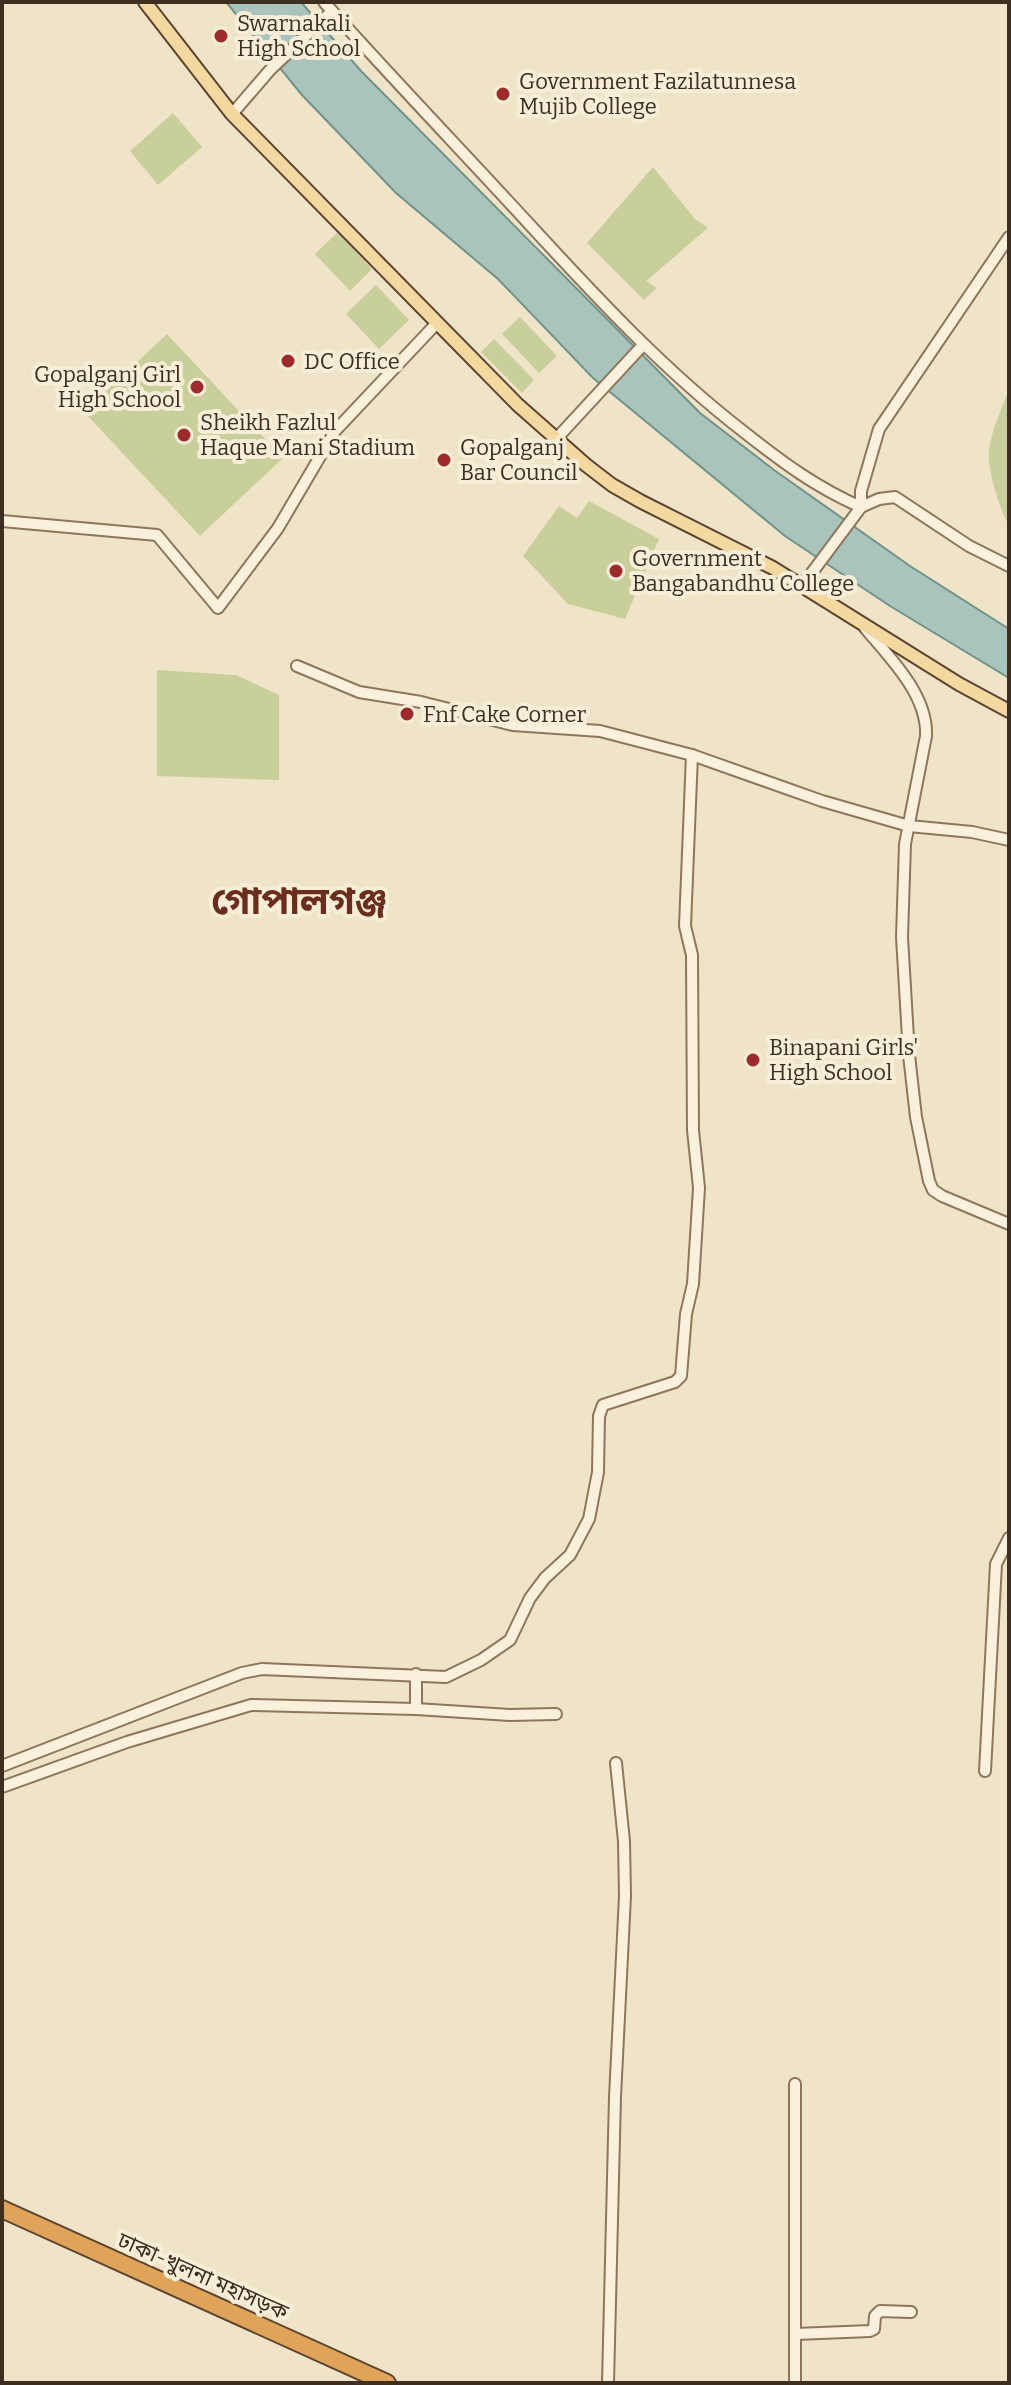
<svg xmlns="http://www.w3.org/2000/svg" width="1011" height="2385" viewBox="0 0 1011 2385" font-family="Bitter,'Noto Sans Bengali',serif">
<rect width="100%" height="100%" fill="#f0e4c8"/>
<g fill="#c9cf9b">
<path d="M173,113L202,147L158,185L130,151Z"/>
<path d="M653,167L695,219L708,228L646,281L657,288L644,300L587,243Z"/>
<path d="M338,232L372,269L350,291L315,254Z"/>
<path d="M376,285L409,320L379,349L346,314Z"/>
<path d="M520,317L557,356L539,373L502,334Z"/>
<path d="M167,334L283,458L200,536L84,412Z"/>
<path d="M494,339L534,380L522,393L481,352Z"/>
<path d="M1009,390V526C1000,510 987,470 989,452C991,431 1001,410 1009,390Z"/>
<path d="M589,501L659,539L625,619L568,604L523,556L559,506L577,518Z"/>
<path d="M157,670L236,675L279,695V780L157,776Z"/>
</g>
<path fill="#a9c4bc" stroke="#6f938a" stroke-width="2" d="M226,2H301L361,71L700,413L774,470L910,566L1009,629V678L890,606L785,536L593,378L498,279L396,193L302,95Z"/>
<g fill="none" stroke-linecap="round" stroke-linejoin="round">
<defs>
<g id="minor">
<path d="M324,2C392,78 462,151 530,225C598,299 665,371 744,432C782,462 817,488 861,507"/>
<path d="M232,114L270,70L332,11"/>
<path d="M557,438L643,345"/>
<path d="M861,507V491L879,429L1009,237"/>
<path d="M2,521L157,535L218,608L278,528L335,431L436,324"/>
<path d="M802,586L861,507L879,499L895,497L969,546L1009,566"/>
<path d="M865,628C890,658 928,695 926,736L905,844L902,937L909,1055L916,1117L929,1181L933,1190L942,1196L1009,1224"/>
<path d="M297,666L359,692L421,702L513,725L600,731L692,755L822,801L909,826L972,832L1009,840"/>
<path d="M416,1709L510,1715L556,1714"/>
<path d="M2,1766L242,1673L262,1669L446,1677L481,1660L510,1640L530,1598L545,1578L570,1555L589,1519L598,1472L599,1416L603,1405L675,1382L681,1376L686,1314L693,1284L699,1188L693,1130L692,955L685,926L692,755"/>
<path d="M985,1771L996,1564L1009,1538"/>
<path d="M2,1787L127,1742L251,1705L416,1709V1674"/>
<path d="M796,2334L870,2331L874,2329L875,2316L880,2311L911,2312"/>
<path d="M608,2383L615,2097L625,1896L624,1841L616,1763"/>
<path d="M795,2383V2084"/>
</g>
<path id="major" d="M145,2L232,114L518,405L586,465L612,485L640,501L773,568L959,684L1009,711"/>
<path id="highway" d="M2,2209L387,2383"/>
</defs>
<use href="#minor" stroke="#8d765c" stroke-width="14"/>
<use href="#major" stroke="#5b4430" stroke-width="16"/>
<use href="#highway" stroke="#5b4430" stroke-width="20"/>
<use href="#minor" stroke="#faf1dc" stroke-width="10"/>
<use href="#major" stroke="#f3d9a0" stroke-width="12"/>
<use href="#highway" stroke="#e0a458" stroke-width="16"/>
</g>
<g fill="#9e2a2b" stroke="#f7eed8" stroke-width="3">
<circle cx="221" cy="36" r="8"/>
<circle cx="503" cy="94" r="8"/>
<circle cx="288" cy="361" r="8"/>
<circle cx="197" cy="387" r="8"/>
<circle cx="184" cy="435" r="8"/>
<circle cx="444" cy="460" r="8"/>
<circle cx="616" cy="571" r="8"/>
<circle cx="407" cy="714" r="8"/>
<circle cx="753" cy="1060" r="8"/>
</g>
<g text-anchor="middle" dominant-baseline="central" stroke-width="8" stroke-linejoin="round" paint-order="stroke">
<g font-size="22" fill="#3d2e20" stroke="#f7eed8" text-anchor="start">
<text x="237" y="23">Swarnakali<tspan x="237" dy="25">High School</tspan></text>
<text x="519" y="81">Government Fazilatunnesa<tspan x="519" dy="25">Mujib College</tspan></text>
<text x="304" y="361">DC Office</text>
<text x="181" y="374" text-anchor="end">Gopalganj Girl<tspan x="181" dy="25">High School</tspan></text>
<text x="200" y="422">Sheikh Fazlul<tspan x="200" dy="25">Haque Mani Stadium</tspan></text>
<text x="460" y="447">Gopalganj<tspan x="460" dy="25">Bar Council</tspan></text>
<text x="632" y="558">Government<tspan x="632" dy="25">Bangabandhu College</tspan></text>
<text x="423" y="714">Fnf Cake Corner</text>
<text x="769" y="1047">Binapani Girls'<tspan x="769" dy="25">High School</tspan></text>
</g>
<g font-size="22" fill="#3d2e20" stroke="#f7eed8">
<text transform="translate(203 2276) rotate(24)">ঢাকা-খুলনা মহাসড়ক</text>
</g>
<g font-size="38" font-weight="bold" fill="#6b2e1e" stroke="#f7eed8">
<text x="299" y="901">গোপালগঞ্জ</text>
</g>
</g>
<rect width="1011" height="2385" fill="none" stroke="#3d2e20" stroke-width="8"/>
</svg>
